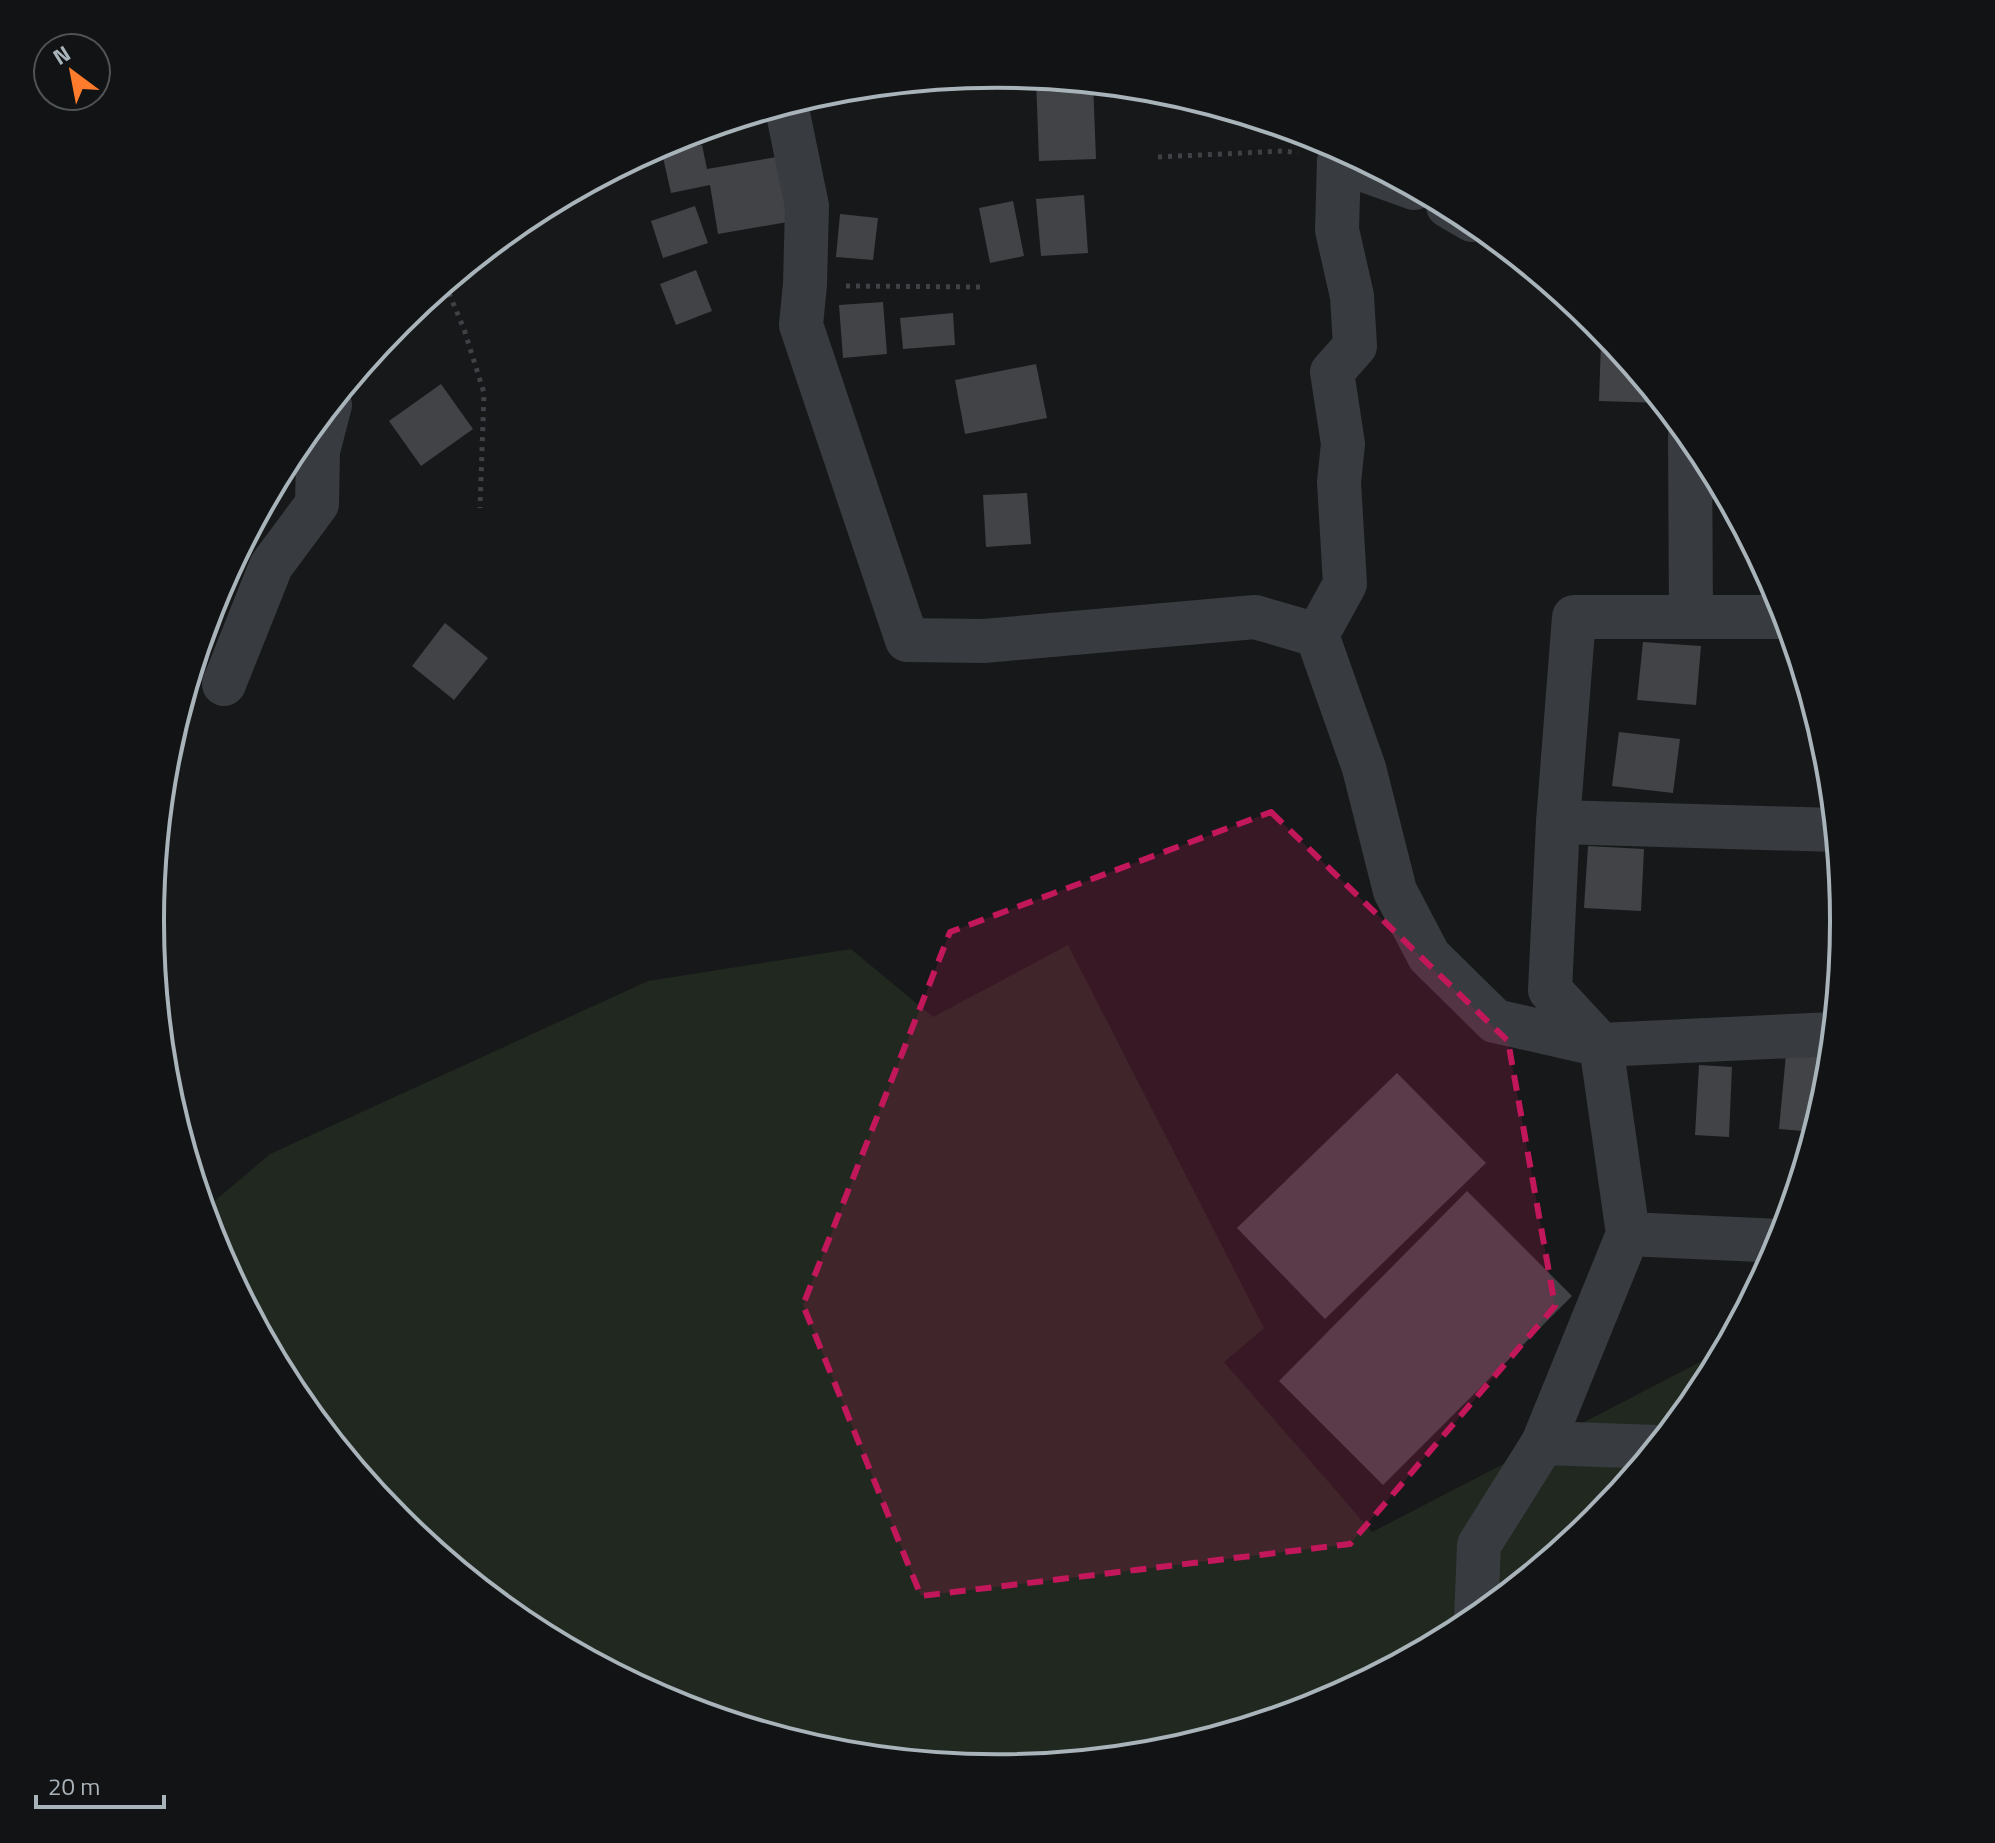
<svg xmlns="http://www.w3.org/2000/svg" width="1995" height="1843" viewBox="0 0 1995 1843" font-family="'Titillium Web',sans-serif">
<rect width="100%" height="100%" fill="#171819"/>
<path fill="#20281f" d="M1068,945L1264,1328L1224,1362L1372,1532L1725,1349L1702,1393L1596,1521L1468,1626L1321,1705L1162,1753L997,1769L832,1753L673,1704L526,1626L398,1520L293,1392L214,1245L204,1210L270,1154L648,981L851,949L933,1017Z"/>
<g fill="#414346">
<path d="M1036,78L1093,83L1096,159L1039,161Z"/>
<path d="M702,145L707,169L788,155L799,220L718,234L710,185L671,193L662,153Z"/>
<path d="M1084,195L1088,253L1041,256L1036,199Z"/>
<path d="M1013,201L1024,256L990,263L979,208Z"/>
<path d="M695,206L708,243L663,258L651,221Z"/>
<path d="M840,214L878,218L873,260L836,257Z"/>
<path d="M696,270L712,311L676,325L660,284Z"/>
<path d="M883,302L887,354L843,358L839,305Z"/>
<path d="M953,313L955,345L903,349L900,318Z"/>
<path d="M1601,342L1614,343L1663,403L1599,401Z"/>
<path d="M1036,364L1047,418L965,434L955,380Z"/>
<path d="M441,384L473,429L421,466L389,421Z"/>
<path d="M1704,454L1728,499H1703Z"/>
<path d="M1027,493L1031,544L986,547L983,495Z"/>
<path d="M445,623L488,658L454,700L412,666Z"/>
<path d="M1643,642L1701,646L1696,705L1637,700Z"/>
<path d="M1619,732L1680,739L1673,793L1612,786Z"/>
<path d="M1588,846L1644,849L1641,911L1584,908Z"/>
<path d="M1786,1054L1832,1057L1829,1087L1815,1132L1779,1129Z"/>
<path d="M1699,1065L1732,1067L1729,1137L1695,1135Z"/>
<path d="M1397,1073L1486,1163L1325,1319L1237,1228Z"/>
<path d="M1467,1191L1572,1296L1383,1485L1279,1381Z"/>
</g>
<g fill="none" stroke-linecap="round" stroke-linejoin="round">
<g stroke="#3e4246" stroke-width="5" stroke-dasharray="4 6" stroke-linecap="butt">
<path d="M1158,157L1284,151L1298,153"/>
<path d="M445,284L464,329L484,393L480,508"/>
<path d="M846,286L981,287"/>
</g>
<g stroke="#383b3f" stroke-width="44">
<path d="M786,104L807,206L805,284L801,325L907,640L984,641L1255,617L1317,635"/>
<path d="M1414,188L1339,161L1337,230L1352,296L1355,346L1332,372L1343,444L1339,482L1345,584L1317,635L1364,768L1395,891L1429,956L1495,1021L1601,1045L1834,1034"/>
<path d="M1448,206L1472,220"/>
<path d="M1690,436L1691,616"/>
<path d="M224,684L271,566L317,504L318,451L330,405"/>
<path d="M1558,822L1836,830"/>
<path d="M1628,1234L1782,1241"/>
<path d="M1543,1443L1657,1447"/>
<path d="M1476,1619L1479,1545L1543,1443L1628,1234L1601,1045L1550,990L1558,822L1574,617H1786"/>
</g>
</g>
<path fill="#c2185b" fill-opacity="0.2" stroke="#c2185b" stroke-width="6" stroke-dasharray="16 10" stroke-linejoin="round" d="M1271,812L1508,1041L1555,1306L1350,1544L921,1596L803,1305L950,932Z"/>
<path d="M0 0H1995V1843H0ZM164 921a833 833 0 1 1 1666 0a833 833 0 1 1-1666 0Z" fill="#121314" fill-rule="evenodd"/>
<path fill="none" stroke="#a8b3ba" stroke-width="4" d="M164 921a833 833 0 1 1 1666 0a833 833 0 1 1-1666 0Z"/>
<g transform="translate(72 72) rotate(328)"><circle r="38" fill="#121314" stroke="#4e5356" stroke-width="2"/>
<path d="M0-6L14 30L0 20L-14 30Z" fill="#fe7c2b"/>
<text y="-12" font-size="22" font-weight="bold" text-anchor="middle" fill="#a8b3ba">N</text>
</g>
<path d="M36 1795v12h128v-12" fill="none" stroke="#a8b3ba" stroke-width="4"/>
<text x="48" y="1795" font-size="24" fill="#a8b3ba" stroke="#121314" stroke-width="6" paint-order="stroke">20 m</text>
</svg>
